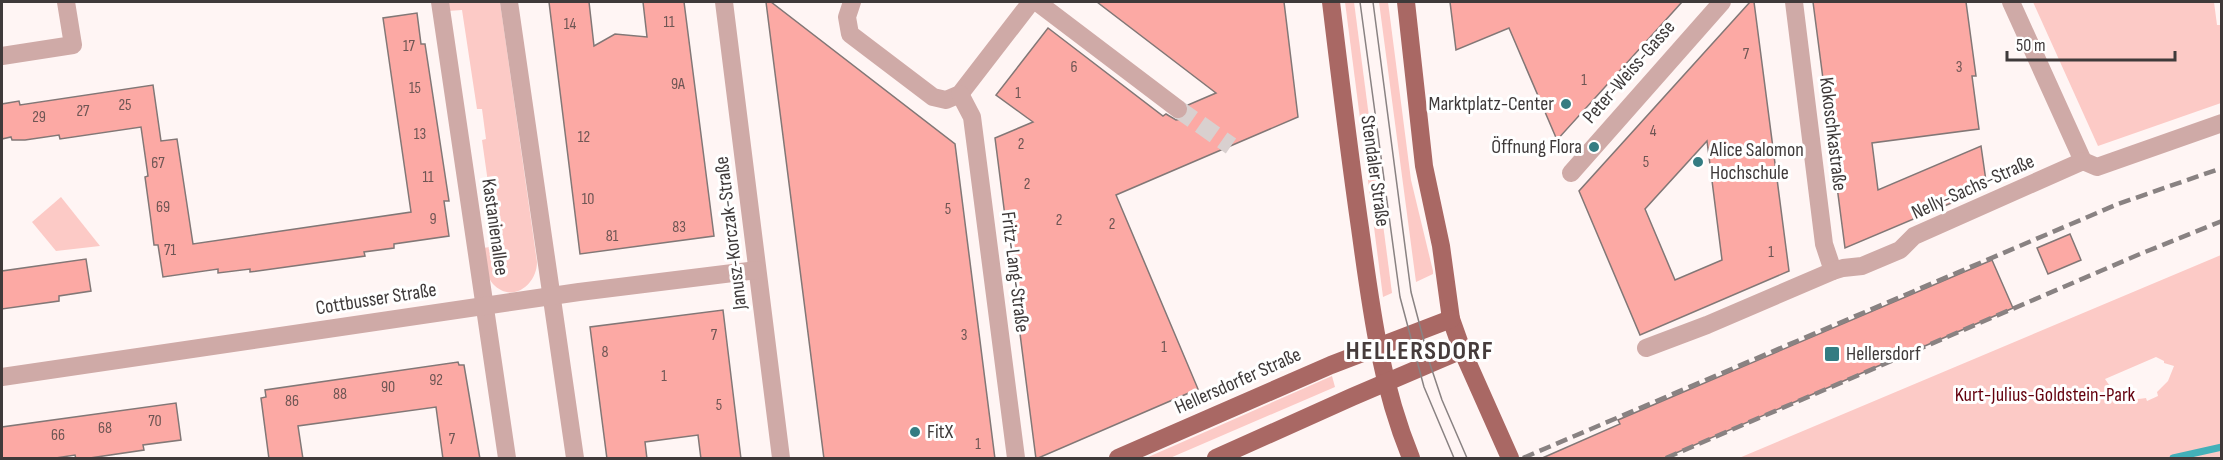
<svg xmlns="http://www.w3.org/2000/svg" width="2223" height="460" viewBox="0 0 2223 460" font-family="'Sofia Sans Condensed',sans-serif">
<rect width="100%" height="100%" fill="#fff5f4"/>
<g fill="#fccac6" fill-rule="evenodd">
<path d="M447,2H500L537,262C537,285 512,304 493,284C485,275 485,260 483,248L497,246L482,140L486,139L482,109H477L462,10L448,11Z"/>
<path d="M1345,2H1354L1392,293L1383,297Z"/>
<path d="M1379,2H1388L1411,180L1433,271V274L1416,282Z"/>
<path d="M2033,2H2214L2217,25H2221V103L2098,146Z"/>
<path d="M61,197L100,246L56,251L32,222Z"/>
<path d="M2221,255V458H1739ZM2156,357L2164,361V363L2174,366L2168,381L2157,392L2158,396L2147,401L2146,398C2127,402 2115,395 2105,379Z"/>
<path d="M1332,376L1335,387L1170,458H1146Z"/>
</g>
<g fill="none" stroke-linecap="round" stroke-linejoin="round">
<path stroke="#43b0b9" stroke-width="7" d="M2173,458L2222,447"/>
</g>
<g fill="#fca9a4" stroke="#827776" stroke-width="1.5" fill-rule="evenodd">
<path d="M549,2H589L594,46L615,34L647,37L643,2H684L714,236L580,254Z"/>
<path d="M766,2H771L955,144L995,459H824Z"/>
<path d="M1097,2H1284L1298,117L1116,195L1198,389L1036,459L995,138L1033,122L996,95L1048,28L1163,116L1166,114L1176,120L1183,119L1189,111L1188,105L1216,93Z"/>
<path d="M1450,2H1682L1557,140L1509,28L1456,50Z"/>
<path d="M1750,2H1754L1789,271L1640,335L1579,191ZM1707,141L1722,260L1675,280L1645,209Z"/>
<path d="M1813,2H1966L1976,76H1972L1979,129L1872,143L1878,190L1981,146L1987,188L1845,248Z"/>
<path d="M417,13L421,44H425L449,201H444L449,236L394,244V248L364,252L365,256L250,272V269L218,273V269L163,277L158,245H154L151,221L145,177L148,176L141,127L60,139L59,135L25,140H12L11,137L2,139V104L19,101L20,105L153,85L161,141L177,139L193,244L411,212L383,18Z"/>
<path d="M2070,234L2081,260L2048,274L2037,248Z"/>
<path d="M86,259L91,291L59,296V301L2,309V271Z"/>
<path d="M1992,260L2013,308L1662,459H1540L1620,424L1618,420Z"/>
<path d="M723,310L741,459H701L698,435L645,442L647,459H607L590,327Z"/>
<path d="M458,362L459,365H464L480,459H443L436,407L298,426L303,459H269L261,398L266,397L265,390Z"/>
<path d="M176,403L181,440L143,445L144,450L83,459H76L75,455L49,459H2V427Z"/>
</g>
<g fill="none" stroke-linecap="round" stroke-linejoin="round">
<path stroke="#d9d0cf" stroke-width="18" stroke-dasharray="18 9" stroke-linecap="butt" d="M1178,109L1231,146"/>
<g stroke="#cfaaa7" stroke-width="18">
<path d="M440,2L507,458"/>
<path d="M509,2L575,458"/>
<path d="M724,2L781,458"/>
<path d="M852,2L847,17L850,34L933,97L946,100L960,94L1031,2"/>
<path d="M1037,2L1178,109"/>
<path d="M1794,2L1824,244L1833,271"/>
<path d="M2011,2L2083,161"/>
<path d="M2,56L73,45L66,2"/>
<path d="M960,94L972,117L1016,458"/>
<path d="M1571,173L1722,2"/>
<path d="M1646,348L1707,325L1833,271L1843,268L1862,266L1900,250L1914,236L2083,161L2097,167L2222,123"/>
<path d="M2,377L579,292L757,270"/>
</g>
<g stroke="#a96864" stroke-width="18">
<path d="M1331,2C1340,77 1349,152 1360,228C1371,308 1380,382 1411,458"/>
<path d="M1406,2L1424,166L1441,246L1451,319L1462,350L1510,458"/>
<path d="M1118,458L1331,365L1451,319"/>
<path d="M1216,458L1352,397L1462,350"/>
</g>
<g stroke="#898282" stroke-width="1.5">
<path d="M1360,2L1400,297L1424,387L1454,458"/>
<path d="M1373,2L1411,292L1430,364L1442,400L1467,458"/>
</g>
<g stroke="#898282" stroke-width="4.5" stroke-dasharray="12 6" stroke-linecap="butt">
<path d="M1523,458L2118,204L2222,168"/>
<path d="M1666,458L2140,254L2222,221"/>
</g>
</g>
<g fill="#347c82" stroke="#fff" stroke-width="2">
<circle cx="1566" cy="104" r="6"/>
<circle cx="1594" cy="147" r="6"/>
<circle cx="1698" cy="162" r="6"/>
<rect x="1824" y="346" width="16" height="16" rx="3"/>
<circle cx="915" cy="432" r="6"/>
</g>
<g text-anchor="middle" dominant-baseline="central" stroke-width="6" stroke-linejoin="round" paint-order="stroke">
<g font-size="16" fill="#6e5654">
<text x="669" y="22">11</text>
<text x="570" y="24">14</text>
<text x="409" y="46">17</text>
<text x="1746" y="54">7</text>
<text x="1074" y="67">6</text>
<text x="1959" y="67">3</text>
<text x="1584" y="80">1</text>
<text x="678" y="84">9A</text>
<text x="415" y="88">15</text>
<text x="1018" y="93">1</text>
<text x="125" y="105">25</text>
<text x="83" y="111">27</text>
<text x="39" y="117">29</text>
<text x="1653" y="131">4</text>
<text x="420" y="134">13</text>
<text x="584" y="137">12</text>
<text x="1021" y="144">2</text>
<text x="1646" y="162">5</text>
<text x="158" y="163">67</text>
<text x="428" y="177">11</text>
<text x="1027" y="184">2</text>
<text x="588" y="199">10</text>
<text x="163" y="207">69</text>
<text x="948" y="209">5</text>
<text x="433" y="219">9</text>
<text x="1059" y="220">2</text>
<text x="1112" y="224">2</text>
<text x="679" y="227">83</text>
<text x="612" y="236">81</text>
<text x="170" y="250">71</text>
<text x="1771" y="252">1</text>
<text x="714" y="335">7</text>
<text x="964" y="335">3</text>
<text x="1164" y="347">1</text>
<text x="605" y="352">8</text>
<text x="664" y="376">1</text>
<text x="436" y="380">92</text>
<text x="388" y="387">90</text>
<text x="340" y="394">88</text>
<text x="292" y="401">86</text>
<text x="719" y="405">5</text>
<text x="155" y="421">70</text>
<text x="105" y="428">68</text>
<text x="58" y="435">66</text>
<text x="452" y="439">7</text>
<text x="978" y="444">1</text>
</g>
<g font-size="20" fill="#3f3a3a" stroke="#fff">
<text transform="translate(1629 72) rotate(-49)">Peter-Weiss-Gasse</text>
<text transform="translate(1833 134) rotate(83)">Kokoschkastraße</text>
<text transform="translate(1375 171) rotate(82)">Stendaler Straße</text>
<text transform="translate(1973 187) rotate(-24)">Nelly-Sachs-Straße</text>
<text transform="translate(495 227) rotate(82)">Kastanienallee</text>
<text transform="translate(731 233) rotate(-97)">Janusz-Korczak-Straße</text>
<text transform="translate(1015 272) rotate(83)">Fritz-Lang-Straße</text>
<text transform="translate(376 299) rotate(-9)">Cottbusser Straße</text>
<text transform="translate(1238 381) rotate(-24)">Hellersdorfer Straße</text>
</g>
<g font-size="20" fill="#3f3a3a" stroke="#fff" text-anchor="start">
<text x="1554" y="104" text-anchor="end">Marktplatz-Center</text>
<text x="1582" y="147" text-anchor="end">Öffnung Flora</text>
<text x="1710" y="150">Alice Salomon<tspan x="1710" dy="23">Hochschule</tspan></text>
<text x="1846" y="354">Hellersdorf</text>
<text x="927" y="432">FitX</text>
</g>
<g font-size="20" fill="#64000d" stroke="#fff">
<text x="2045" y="395">Kurt-Julius-Goldstein-Park</text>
</g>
<g font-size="26" font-weight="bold" letter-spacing="1.5" fill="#463c3b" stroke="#fff">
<text x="1420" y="351">HELLERSDORF</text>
</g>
</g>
<rect width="2223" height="460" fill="none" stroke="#3f3a3a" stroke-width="6"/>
<path d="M2007 51v9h168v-9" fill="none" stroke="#3f3a3a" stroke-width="3"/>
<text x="2016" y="51" font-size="18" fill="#3f3a3a" stroke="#ffffff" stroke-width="4.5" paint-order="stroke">50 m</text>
</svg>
